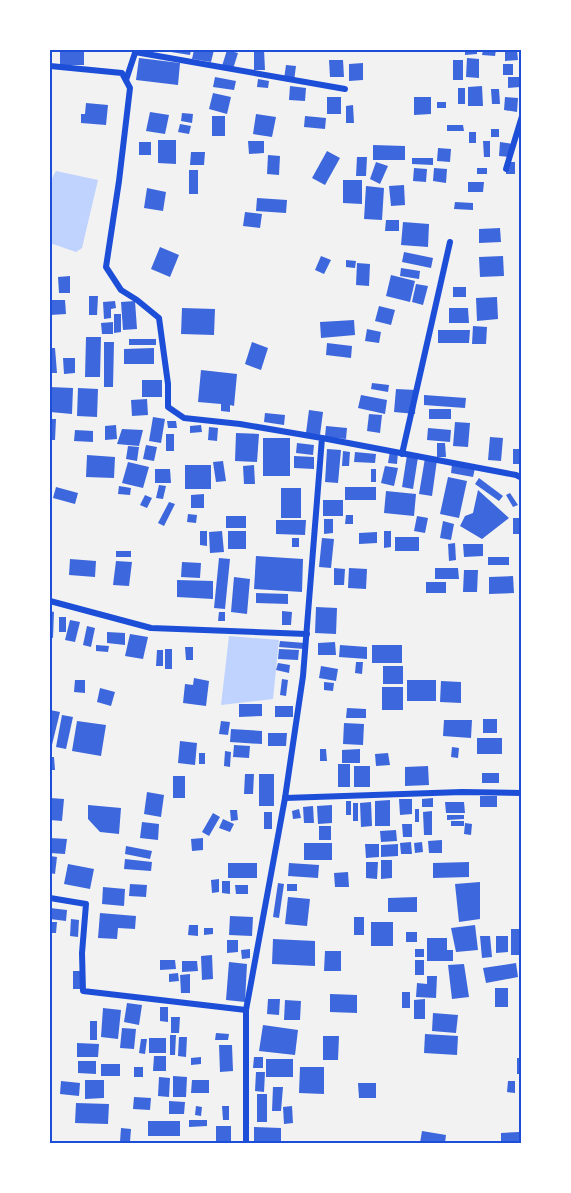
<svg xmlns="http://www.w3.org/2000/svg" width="571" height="1193" viewBox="0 0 571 1193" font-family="'Exo 2',sans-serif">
<rect width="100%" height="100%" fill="#f2f2f2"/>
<g fill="#bfd3fe">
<path d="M56,171L98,180L82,248L76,252L50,243V182Z"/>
<path d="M229,636L279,640L273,699L221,705Z"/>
</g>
<g fill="#3d67dc">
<rect x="60" y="50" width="24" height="15"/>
<path d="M172,50H191L190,55L171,52Z"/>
<path d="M194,50H214L211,62L192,59Z"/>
<path d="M227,50L238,53L233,69L222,66Z"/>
<path d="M254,50H264L265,70H254Z"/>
<path d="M465,50H477V54L465,55Z"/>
<path d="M483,50H496L495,56L482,55Z"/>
<path d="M505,50H517L518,60L505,61Z"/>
<path d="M139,58L180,63L178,85L136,80Z"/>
<path d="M467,58L479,59V78L466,77Z"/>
<path d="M329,60H343L344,77H330Z"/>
<rect x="453" y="60" width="10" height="20"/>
<path d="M363,63V80L349,81V64Z"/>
<rect x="503" y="64" width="10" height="11"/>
<path d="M286,65L296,66L294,81L284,79Z"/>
<path d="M215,77L236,81L234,90L213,87Z"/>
<path d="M508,77H519L520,87L508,88Z"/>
<path d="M258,79L269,81L268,88L257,87Z"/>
<path d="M290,86L306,88L305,101L289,100Z"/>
<path d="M482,86L483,106H468V87Z"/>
<rect x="458" y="88" width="7" height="16"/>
<path d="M491,89H499L500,104H492Z"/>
<path d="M213,93L231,97L227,114L209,109Z"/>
<rect x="327" y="97" width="14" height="17"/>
<path d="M414,97H431V114L414,115Z"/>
<path d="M505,97L518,98L517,112L504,110Z"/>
<rect x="437" y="102" width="9" height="6"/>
<path d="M86,103L108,105L106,125L81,123V114H85Z"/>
<path d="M353,105L354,123H346V106Z"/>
<path d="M150,112L169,115L165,134L146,131Z"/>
<path d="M182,113L193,114L192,123L181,121Z"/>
<path d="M256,114L276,117L272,137L253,134Z"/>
<rect x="212" y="116" width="13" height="20"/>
<path d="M305,116L326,118L325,129L304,127Z"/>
<path d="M180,124L191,126L189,134L178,132Z"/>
<path d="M447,125H463L464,131H447Z"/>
<rect x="491" y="129" width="8" height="8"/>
<rect x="469" y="132" width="7" height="11"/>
<path d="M158,140H176V164L158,163Z"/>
<path d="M248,141H264V153L249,154Z"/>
<path d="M483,141H490V157H484Z"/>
<rect x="139" y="142" width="12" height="13"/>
<path d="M500,142L513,144L511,157L499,156Z"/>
<path d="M373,145L405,146V160H373Z"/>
<path d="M438,148L451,149L450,162L437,161Z"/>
<path d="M327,151L340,158L325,185L312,178Z"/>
<path d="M191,152H205L204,165H190Z"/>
<path d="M268,155L280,156L279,175L267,174Z"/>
<path d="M357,157H367L366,176H356Z"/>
<path d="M412,158H433V165L412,164Z"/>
<path d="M376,162L388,166L380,184L370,179Z"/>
<rect x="506" y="162" width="9" height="12"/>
<path d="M414,168L427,169L426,182L413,181Z"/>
<path d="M434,168L447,169L446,183L433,181Z"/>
<rect x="477" y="168" width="10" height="6"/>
<rect x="189" y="170" width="9" height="24"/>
<path d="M343,180H362V204L343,203Z"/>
<path d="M468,182H484L483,192H468Z"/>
<path d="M404,185L405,205L391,206L389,186Z"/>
<path d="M366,186L384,188L382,220L364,219Z"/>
<path d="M147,188L166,192L163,211L144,208Z"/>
<path d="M257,198L287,200L286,213L256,211Z"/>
<path d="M455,202L473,203V210L454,209Z"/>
<path d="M245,212L262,214L260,228L243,226Z"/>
<path d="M386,220H399V231H385Z"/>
<path d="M403,222L429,224L428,247L401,245Z"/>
<path d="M500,228L501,242L479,243V229Z"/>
<path d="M160,247L179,255L170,277L151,269Z"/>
<path d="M404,252L433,258L431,268L402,262Z"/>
<path d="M321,256L331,260L324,274L315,270Z"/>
<path d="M503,256L504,276L480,277L479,257Z"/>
<path d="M346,260L356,261L355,268L346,267Z"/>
<path d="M357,263L370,264L369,286L356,285Z"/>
<path d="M401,268L420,271L419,279L400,276Z"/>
<path d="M391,275L415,281L410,302L386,296Z"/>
<path d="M70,276V293H59L58,277Z"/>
<path d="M416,284L428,286L423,305L412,302Z"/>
<rect x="453" y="287" width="13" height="10"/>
<path d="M89,296H98L97,315H89Z"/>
<path d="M497,297L498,319L477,321L476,298Z"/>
<path d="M50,300H65L66,314L50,315Z"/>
<path d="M115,301L116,308L111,309V318L104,319L103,302Z"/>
<path d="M135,301L137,329L123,330L121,302Z"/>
<path d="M379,306L395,310L391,325L375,321Z"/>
<path d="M182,308L215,309L214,335L181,334Z"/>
<path d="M449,308H468L469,323H449Z"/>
<path d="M114,314H121V332L114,333Z"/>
<path d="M354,320L355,335L321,338L320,322Z"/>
<path d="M113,322V334H102L101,323Z"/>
<path d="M473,326L487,327L486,344H472Z"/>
<path d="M367,329L381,332L379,343L365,341Z"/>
<path d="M438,330H470L469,343H438Z"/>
<path d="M86,337H101L100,377H85Z"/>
<rect x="129" y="339" width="27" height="6"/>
<path d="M104,342H114L113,387H104Z"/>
<path d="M252,342L268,348L261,370L245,364Z"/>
<path d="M327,343L352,346L351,358L326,355Z"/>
<path d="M50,348H55L57,373H50Z"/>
<path d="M154,348V364H124V349Z"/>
<path d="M63,358H75V373L64,374Z"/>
<path d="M201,370L237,374L234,406L230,405V412L221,411V404L198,402Z"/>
<rect x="142" y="380" width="20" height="17"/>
<path d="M372,383L389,385L388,392L371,389Z"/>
<path d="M50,387L73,388L72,414L50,412Z"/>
<path d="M78,388L98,389L97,417L77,416Z"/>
<path d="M396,389L416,390L415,414L394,412Z"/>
<path d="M361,395L387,400L385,414L358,408Z"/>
<path d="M424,395L466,398L465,408L424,405Z"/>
<path d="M147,399L148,415L132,416L131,400Z"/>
<rect x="429" y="409" width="22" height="10"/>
<path d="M309,410L323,412L320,435L306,433Z"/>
<path d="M265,413L285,415L284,425L264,422Z"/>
<path d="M369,414L382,415L380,433L367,431Z"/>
<path d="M153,417L165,419L161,443L149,441Z"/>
<path d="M50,419H56L55,440H50Z"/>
<path d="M167,421H176L177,428H168Z"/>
<path d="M455,422L470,423L468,447L453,446Z"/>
<path d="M116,425L117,439L105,440V426Z"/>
<path d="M201,425L202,432L190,433V426Z"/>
<path d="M326,426L347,428L346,439L325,437Z"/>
<path d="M209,427L218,428L217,441L208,440Z"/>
<path d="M428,428L451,430L450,442L427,440Z"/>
<path d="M122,429L143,430L139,446L117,444Z"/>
<path d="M75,430L93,431V442L74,441Z"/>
<path d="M236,433L259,434L257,462L235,461Z"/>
<rect x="166" y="434" width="8" height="17"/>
<path d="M490,437L503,438L501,461L488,460Z"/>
<rect x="263" y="438" width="27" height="38"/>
<path d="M297,443L314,445L313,455L296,453Z"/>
<path d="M437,443H445L446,457H437Z"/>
<path d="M146,445L157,447L154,461L143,459Z"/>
<path d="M128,446L139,447L137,461L126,459Z"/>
<path d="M327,449L341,450L338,483L325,482Z"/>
<rect x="513" y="449" width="6" height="15"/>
<path d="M343,451L350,452L349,466H342Z"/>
<path d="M390,451L398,452L397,464L388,463Z"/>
<path d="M355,452L376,454L375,463L354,462Z"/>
<path d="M87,455L115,457L114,478L86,477Z"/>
<path d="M407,455L418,457L413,489L402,487Z"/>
<path d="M294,456L314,457V469L294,468Z"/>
<path d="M425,458L437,460L432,496L419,494Z"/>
<path d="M223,461L226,481L216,482L213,462Z"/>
<path d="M128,462L149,467L143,488L122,483Z"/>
<path d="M452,464L475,468L473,477L451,473Z"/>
<rect x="185" y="465" width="26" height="24"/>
<path d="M254,465L255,484H244L243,466Z"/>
<path d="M385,466L398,468L394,486L381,483Z"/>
<path d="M155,469H170L171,483H155Z"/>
<rect x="371" y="469" width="5" height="13"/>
<path d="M448,477L467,481L459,518L440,514Z"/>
<path d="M479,478L503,496L499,501L475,484Z"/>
<path d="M159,485L166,486L163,499L156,498Z"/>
<path d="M119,486L131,488L130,495L118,494Z"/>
<path d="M56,487L78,493L75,504L53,498Z"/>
<rect x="345" y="487" width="31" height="13"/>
<rect x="281" y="488" width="20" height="30"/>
<path d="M478,490L509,518L482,539L460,526L465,516L473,513Z"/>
<path d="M386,491L416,494L414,516L384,513Z"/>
<path d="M510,493L518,505L513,507L506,495Z"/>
<path d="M204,494V508H191V495Z"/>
<path d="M145,495L152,498L147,508L140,505Z"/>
<rect x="323" y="500" width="20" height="16"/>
<path d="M169,502L175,504L164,526L158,523Z"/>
<path d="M188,514L197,515L196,523L187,522Z"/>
<path d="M346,515H353V524H345Z"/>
<rect x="226" y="516" width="20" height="12"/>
<path d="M417,516L428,518L425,533L414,531Z"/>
<rect x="513" y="518" width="9" height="16"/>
<path d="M324,519H333V533L324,534Z"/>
<path d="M276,520H306L305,535L276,534Z"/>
<path d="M443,521L454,524L451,540L440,538Z"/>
<path d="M200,531H207V546L200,545Z"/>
<path d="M222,531L224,552L210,553L209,532Z"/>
<rect x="228" y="531" width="18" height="18"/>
<path d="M384,531H391V547L384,548Z"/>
<path d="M377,532V543L359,544V533Z"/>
<rect x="395" y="537" width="24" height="14"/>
<rect x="292" y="538" width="7" height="9"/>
<path d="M322,538L334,539L331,568L319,567Z"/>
<path d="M455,543L456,560L449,561L448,544Z"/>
<path d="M463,544H483V556L464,557Z"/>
<rect x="116" y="551" width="15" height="6"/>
<path d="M256,556L303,559L302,592L254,589Z"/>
<rect x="488" y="557" width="21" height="8"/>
<path d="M219,558L230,559L225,609L214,608Z"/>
<path d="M70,559L96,561L95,577L69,575Z"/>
<path d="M116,561L132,562L129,586L113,585Z"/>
<path d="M182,562L201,563L200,578L181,577Z"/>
<path d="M334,568L345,569L344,585H334Z"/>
<path d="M349,568L367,569L366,589L348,588Z"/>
<path d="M435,568H458L459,579H435Z"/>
<path d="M464,570H478L477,592H463Z"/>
<path d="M513,576L514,593L489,594V577Z"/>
<path d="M234,577L250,579L247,614L231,612Z"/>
<path d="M177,580L213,581V599L177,597Z"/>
<rect x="426" y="582" width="20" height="11"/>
<path d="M256,593L288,594V604L256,603Z"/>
<path d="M316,607L337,608L336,634L315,633Z"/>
<path d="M50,611L54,612L53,638L50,637Z"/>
<path d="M282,611L292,612L291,625H282Z"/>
<path d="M219,612H225V621H218Z"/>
<rect x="59" y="617" width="7" height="15"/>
<path d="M70,620L80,622L75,642L65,640Z"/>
<path d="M87,626L95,628L91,647L83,645Z"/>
<path d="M107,632L125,633V645L107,643Z"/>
<path d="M130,634L148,637L143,659L125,656Z"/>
<path d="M280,641L305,643L304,649L279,647Z"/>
<path d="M335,642L336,655H318V643Z"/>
<path d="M96,645L109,646L108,652L96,651Z"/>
<path d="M340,645L367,647V659L339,657Z"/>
<rect x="372" y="645" width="30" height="18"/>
<path d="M185,647H193V660H186Z"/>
<rect x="165" y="649" width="7" height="20"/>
<path d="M279,649L299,650L298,660L278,659Z"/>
<path d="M157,650H163V666H156Z"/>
<path d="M356,662H363L362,674L355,673Z"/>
<path d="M278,663L290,665L289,673L276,670Z"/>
<path d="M321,666L338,669L336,681L319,678Z"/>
<rect x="383" y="666" width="20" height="18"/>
<path d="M194,678L209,681L206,706L183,703L185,684L193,685Z"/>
<path d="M282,679L288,680L286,696L280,695Z"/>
<path d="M75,680H85V693L74,692Z"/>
<rect x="407" y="680" width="29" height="21"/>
<path d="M441,681L461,682V703L440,702Z"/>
<path d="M324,682L334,683L333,691L324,690Z"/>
<rect x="382" y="687" width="21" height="23"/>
<path d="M100,688L115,692L111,706L97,702Z"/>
<path d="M239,704H262V716L239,717Z"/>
<rect x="275" y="706" width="18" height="11"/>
<path d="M347,708L366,709V718H346Z"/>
<path d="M50,710L60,712L50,753Z"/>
<path d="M62,715L73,717L66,749L56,747Z"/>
<rect x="483" y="719" width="14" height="14"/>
<path d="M444,720H472L471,738L443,736Z"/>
<path d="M77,721L106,725L101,756L72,751Z"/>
<path d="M221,721L230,722L228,735L219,734Z"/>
<path d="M344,723L364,724L363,745L343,744Z"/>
<path d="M231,729L262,731V744L230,742Z"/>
<path d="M268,733H287L286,746H268Z"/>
<rect x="477" y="738" width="25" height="16"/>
<path d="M180,741L197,743L195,765L178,763Z"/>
<path d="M234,745L250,746L249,758L233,757Z"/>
<path d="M452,747L459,748L458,758L451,757Z"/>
<path d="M320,749H326L327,761H320Z"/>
<path d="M360,749V763H342V750Z"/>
<path d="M225,751L231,752L230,767L224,766Z"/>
<rect x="199" y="753" width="6" height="11"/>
<path d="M388,753L390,765L376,766L375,754Z"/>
<path d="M50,757H54L55,770H50Z"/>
<rect x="338" y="764" width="12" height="23"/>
<rect x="354" y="766" width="16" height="21"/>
<path d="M428,766L429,785L405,786V767Z"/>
<rect x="482" y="773" width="17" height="10"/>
<path d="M245,774H254L253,794H244Z"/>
<rect x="259" y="774" width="15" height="32"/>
<rect x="173" y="776" width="12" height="22"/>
<path d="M147,792L164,795L161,817L144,814Z"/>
<rect x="480" y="796" width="17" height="11"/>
<path d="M50,798L64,799L62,821L50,820Z"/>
<path d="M433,798V807H422V799Z"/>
<path d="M399,799H412V814L400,815Z"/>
<path d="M390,800V826H375V801Z"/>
<rect x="346" y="801" width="5" height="14"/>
<path d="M371,802L372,826L361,827L360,803Z"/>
<path d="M445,802H464L465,813H446Z"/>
<rect x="353" y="803" width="5" height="18"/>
<path d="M88,805L121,808L119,834L100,832L88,819Z"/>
<path d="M332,805V823L318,824L317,806Z"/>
<path d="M313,806L314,823H304L303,807Z"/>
<path d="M299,809L301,818L293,819L292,811Z"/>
<rect x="415" y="809" width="4" height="13"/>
<path d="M230,810H237L238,820L231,821Z"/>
<path d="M432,811V835H424L423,812Z"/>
<rect x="264" y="812" width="8" height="17"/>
<path d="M213,813L220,817L209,836L202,832Z"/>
<path d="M447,815H464V819L447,820Z"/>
<path d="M223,819L234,824L230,832L219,828Z"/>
<rect x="451" y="821" width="13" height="5"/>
<path d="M142,822L159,824L158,840L140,838Z"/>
<path d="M465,823L472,824L471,835L464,834Z"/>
<path d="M402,824H412V837H403Z"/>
<rect x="319" y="826" width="12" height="14"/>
<path d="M396,830L397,841L381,842L380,831Z"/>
<path d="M50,838L67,839L65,854L50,853Z"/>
<path d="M203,838V850L192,851L191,839Z"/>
<path d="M442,840V853H429L428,841Z"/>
<path d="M411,842L412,854H401L400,843Z"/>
<path d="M422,842L423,852L415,853L414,843Z"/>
<rect x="304" y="843" width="28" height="17"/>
<path d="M365,844H379V857L366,858Z"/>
<path d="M398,844V856L381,857V845Z"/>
<path d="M126,846L152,851L150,859L125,854Z"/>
<path d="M50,856L57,857L55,874L50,873Z"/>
<path d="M125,859L152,862L151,871L124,869Z"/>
<path d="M381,860H392V878L381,879Z"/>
<path d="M366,862H378L377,879L366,878Z"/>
<path d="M469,862V877L433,878V863Z"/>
<rect x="228" y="863" width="29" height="15"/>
<path d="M289,863L319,865L318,878L288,876Z"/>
<path d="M68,864L94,869L90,889L64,884Z"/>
<path d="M348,872L349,887H335L334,873Z"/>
<path d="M219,879V892L212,893L211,880Z"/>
<path d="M222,881H230V894L222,893Z"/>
<path d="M480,882V919L459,922L455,884Z"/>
<path d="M278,883L284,884L279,918L273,917Z"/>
<path d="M130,884L147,885L146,897L129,896Z"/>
<rect x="287" y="884" width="10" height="7"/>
<path d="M235,885H248V894H236Z"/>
<path d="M103,887L125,889L124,906L102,904Z"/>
<path d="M288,897L310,899L307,926L285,924Z"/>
<path d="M417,897V912H388V898Z"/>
<path d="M50,908L67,910L66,921L50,919Z"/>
<path d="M100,913L136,916L135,929L118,928L117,939L98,938Z"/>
<path d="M230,916L253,917L252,936L229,935Z"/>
<rect x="354" y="917" width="10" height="18"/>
<path d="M71,919L79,920L78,937L70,936Z"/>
<path d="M50,922H57L56,933H50Z"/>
<rect x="371" y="922" width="22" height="24"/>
<path d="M189,925H198V936L188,935Z"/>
<path d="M475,925L478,950L456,952L451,928Z"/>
<path d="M204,928H213V934L204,935Z"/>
<path d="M511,929H521L520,955H511Z"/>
<rect x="406" y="932" width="11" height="10"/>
<path d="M480,936H490L492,957L482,958Z"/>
<path d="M496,936H508V952L496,953Z"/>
<path d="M427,938H447V950H453V961H427Z"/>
<path d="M273,939L315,941V966L272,964Z"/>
<path d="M227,940H238V952L227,953Z"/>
<path d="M250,949V958L242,959L241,950Z"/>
<rect x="415" y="949" width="9" height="8"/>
<path d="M325,951H341V971H324Z"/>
<path d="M212,955L213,979L202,980L201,956Z"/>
<path d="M160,960H175L176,969L160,970Z"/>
<rect x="415" y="960" width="9" height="15"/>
<path d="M182,961H197L198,971L182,972Z"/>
<path d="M229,962L247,964L245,1002L226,1000Z"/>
<path d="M516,963L518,977L486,983L483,968Z"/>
<path d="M464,964L469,997L452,999L448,965Z"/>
<rect x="73" y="971" width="7" height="18"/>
<path d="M178,973L179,981L169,982V974Z"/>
<path d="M190,974V993H181L180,975Z"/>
<path d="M427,976H437L436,998L416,997L417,983L427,984Z"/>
<rect x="495" y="988" width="13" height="19"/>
<rect x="402" y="992" width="8" height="16"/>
<path d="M330,994L357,995V1013L330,1012Z"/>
<path d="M268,999H280L279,1015L267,1014Z"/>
<path d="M425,999V1019H414V1000Z"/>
<path d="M285,1000L301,1001L300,1020H284Z"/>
<path d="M127,1003L142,1005L139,1025L124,1022Z"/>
<path d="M160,1007H168V1022L160,1021Z"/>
<path d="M103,1008L121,1010L118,1039L101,1037Z"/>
<path d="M433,1013L458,1015L456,1033L432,1031Z"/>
<path d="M171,1017H180L179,1033H171Z"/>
<rect x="90" y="1021" width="7" height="19"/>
<path d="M263,1025L298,1030L295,1055L259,1051Z"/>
<path d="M122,1028L136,1029L134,1049L120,1048Z"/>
<path d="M216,1033L229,1034L228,1040H215Z"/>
<path d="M425,1034L458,1036L457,1055L424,1053Z"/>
<path d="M170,1035H176L175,1055H170Z"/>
<path d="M323,1036H339L338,1060H323Z"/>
<path d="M179,1037H187L186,1057L178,1056Z"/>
<rect x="149" y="1038" width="17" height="15"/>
<path d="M141,1039H147L145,1054L139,1053Z"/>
<path d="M77,1043L99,1044L98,1057H77Z"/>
<path d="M219,1045H232L233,1071L220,1072Z"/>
<path d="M154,1056H166V1071H153Z"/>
<path d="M201,1057V1064L191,1065V1058Z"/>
<path d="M254,1057H263V1068H253Z"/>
<rect x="517" y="1058" width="5" height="16"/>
<rect x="266" y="1059" width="27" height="18"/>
<path d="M78,1061H96V1074L78,1073Z"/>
<rect x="101" y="1064" width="19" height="12"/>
<rect x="134" y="1067" width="9" height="10"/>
<path d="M300,1067H324V1094L299,1093Z"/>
<path d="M256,1072H265L264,1092L255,1091Z"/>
<path d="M173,1076L187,1077L186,1097H173Z"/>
<path d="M159,1077L170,1078L169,1097L158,1096Z"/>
<path d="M85,1080H104V1098L85,1099Z"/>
<path d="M192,1080H209V1093H191Z"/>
<path d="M61,1081L80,1083L79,1096L60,1094Z"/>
<path d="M508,1081H515V1093L507,1092Z"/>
<path d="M358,1083H376V1098H359Z"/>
<path d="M273,1087H283L281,1111H272Z"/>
<rect x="257" y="1094" width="10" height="28"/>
<path d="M134,1097L151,1098L150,1110L133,1109Z"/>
<path d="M169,1101L185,1102L184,1114H169Z"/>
<path d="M76,1103L109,1104L108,1124L75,1123Z"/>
<path d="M196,1106L202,1107L201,1116L195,1115Z"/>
<path d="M222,1106H229V1120H223Z"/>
<path d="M292,1106L293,1123L284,1124L283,1107Z"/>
<path d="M189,1120H207V1126L189,1127Z"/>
<rect x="148" y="1121" width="32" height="15"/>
<rect x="216" y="1126" width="15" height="15"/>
<path d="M254,1127L281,1128V1143H254Z"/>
<path d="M121,1128L131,1129L130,1142H120Z"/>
<path d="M422,1131L446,1135L445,1143H420Z"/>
<path d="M519,1132V1143H501V1133Z"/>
</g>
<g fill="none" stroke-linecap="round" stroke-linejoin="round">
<g stroke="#1d4ed8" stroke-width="6">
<path d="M135,52L345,89"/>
<path d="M50,66L122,73L130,88L119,181L106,267L121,290L137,300L159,318L168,384V407L184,418L240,424L322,438L303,676L285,798L246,1010V1144"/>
<path d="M126,80L136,50"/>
<path d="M506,169L522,116"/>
<path d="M322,438L516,475L522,478"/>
<path d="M402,454L450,242"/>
<path d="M50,601L151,628L307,634"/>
<path d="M285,798L462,792L522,793"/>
<path d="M50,898L86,904L82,953L83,991L246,1010"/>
</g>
</g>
<rect width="571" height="1193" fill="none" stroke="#ffffff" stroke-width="102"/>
<rect x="51" y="51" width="469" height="1091" fill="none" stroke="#1d4ed8" stroke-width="2"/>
</svg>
